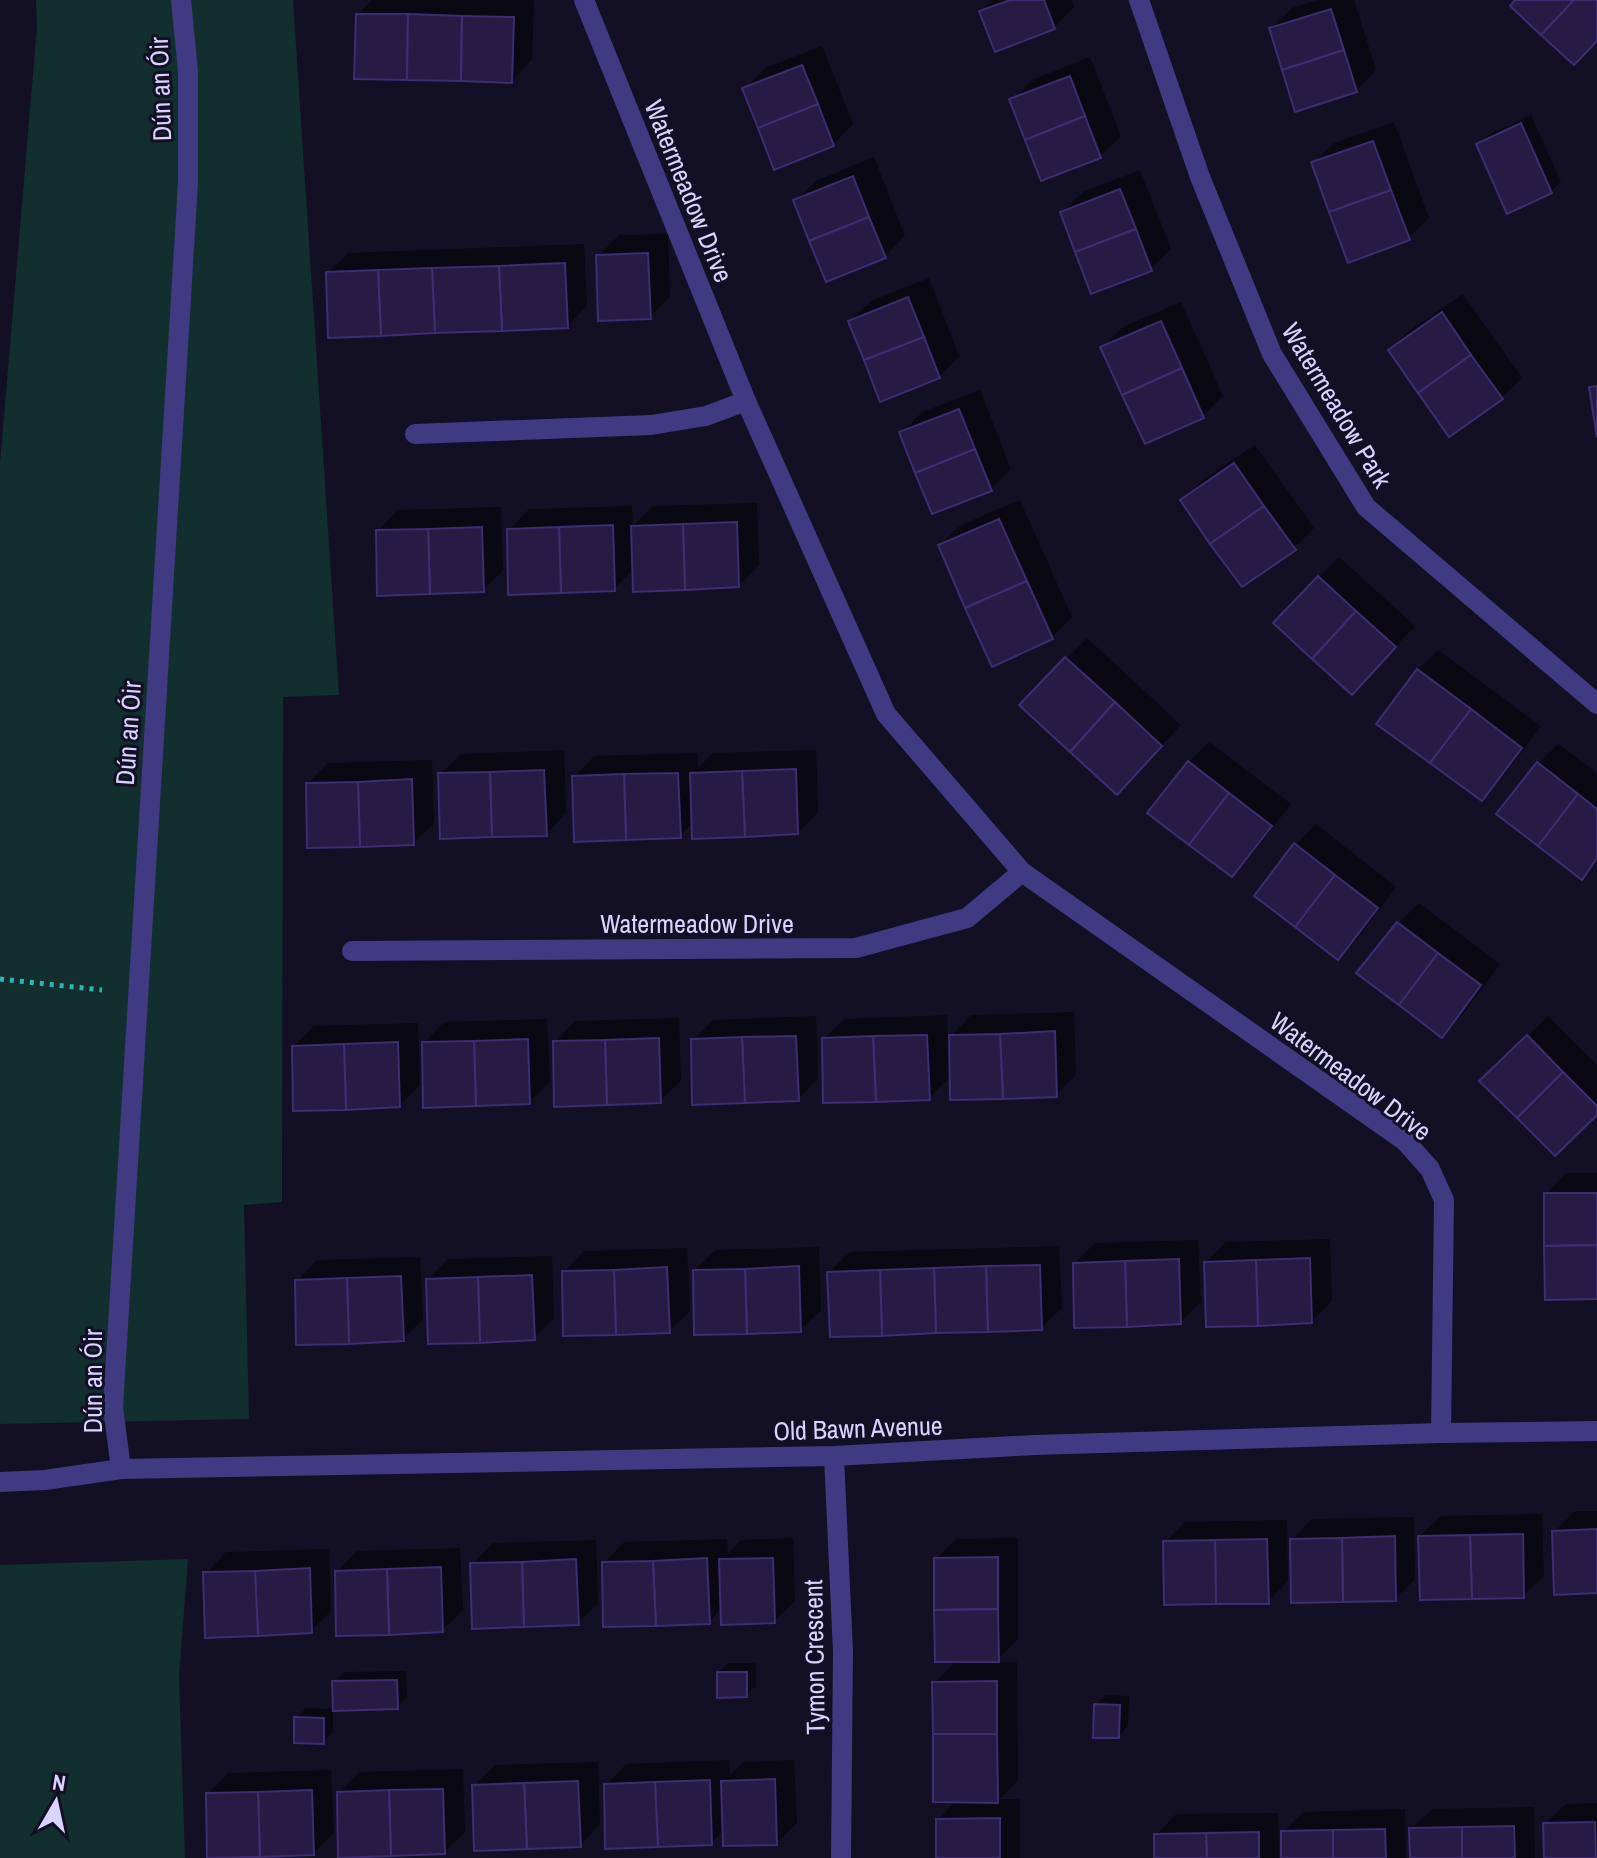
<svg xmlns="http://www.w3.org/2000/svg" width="1597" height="1858" viewBox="0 0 1597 1858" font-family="'Archivo Narrow',sans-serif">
<rect width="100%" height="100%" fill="#130f24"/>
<g fill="#122e2e">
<path d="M36,0H293L339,695L283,697L282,1202L244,1205L249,1419L0,1424V463L37,27Z"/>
<path d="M188,1559L179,1677L185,1858H0V1565Z"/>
</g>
<g fill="#0007">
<path d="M372,0H534L532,60L511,81L358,14Z"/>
<path d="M993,0H1071L1074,7L1054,28L981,12Z"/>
<path d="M1319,0H1354L1376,70L1356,91L1271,29L1292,8Z"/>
<path d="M822,46L853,124L833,145L744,89L765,68Z"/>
<path d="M1090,57L1121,136L1100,156L1042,178L1012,100L1032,80Z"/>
<path d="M1531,115L1561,182L1551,191L1478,144L1488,135Z"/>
<path d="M1394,122L1429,218L1408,238L1313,163L1334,143Z"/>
<path d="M874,157L905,236L885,256L796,201L816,181Z"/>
<path d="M1140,170L1171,249L1150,269L1062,212L1083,192Z"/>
<path d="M668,234L670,297L650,317L598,256L619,235Z"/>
<path d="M584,244L587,306L567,326L328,273L348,253Z"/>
<path d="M929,278L959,356L939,377L850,321L871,301Z"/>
<path d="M1463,294L1522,378L1501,398L1390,350L1410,330Z"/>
<path d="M1181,302L1223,396L1203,416L1146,442L1102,348L1123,327Z"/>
<path d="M980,390L1011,469L991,489L902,433L922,412Z"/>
<path d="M1255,445L1314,528L1294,548L1183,500L1203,480Z"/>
<path d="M1020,500L1072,617L1052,637L940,545L961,525Z"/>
<path d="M757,503L759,565L739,586L634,569L614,589L509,530L529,509L632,506L633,526L653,506Z"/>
<path d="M501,507L503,570L483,590L378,531L398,510Z"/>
<path d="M1339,557L1415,626L1372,672L1319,577Z"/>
<path d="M1087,638L1181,725L1137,772L1022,705Z"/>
<path d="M1438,650L1541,726L1502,778L1482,798L1418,670Z"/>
<path d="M1209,742L1291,804L1252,854L1232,875L1189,762Z"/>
<path d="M1558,744L1597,773V861L1581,877L1538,764Z"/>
<path d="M564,750L566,813L546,834L440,774L461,754Z"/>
<path d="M816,750L818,812L798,833L693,822L680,836L574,777L594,756L698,753V768L713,753Z"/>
<path d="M432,760L434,823L413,843L308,783L328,763Z"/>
<path d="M1316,824L1396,887L1358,938L1338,958L1295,845Z"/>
<path d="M1419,903L1500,964L1462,1015L1442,1035L1359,973L1399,923Z"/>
<path d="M1074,1012L1076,1075L1056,1095L952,1075L929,1098L824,1039L844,1019L947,1015L948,1039L971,1015Z"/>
<path d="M816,1016L818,1078L798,1099L693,1040L713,1020Z"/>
<path d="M1548,1016L1597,1065V1112L1482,1081Z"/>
<path d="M679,1018L681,1081L660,1101L555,1042L575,1021Z"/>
<path d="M547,1019L550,1082L529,1102L424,1043L444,1022Z"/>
<path d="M418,1023L420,1085L400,1105L294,1046L314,1026Z"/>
<path d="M1566,1173H1597V1297L1546,1194Z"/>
<path d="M1330,1239L1332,1301L1312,1321L1206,1262L1226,1242Z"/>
<path d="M1198,1240L1201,1302L1181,1322L1075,1263L1095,1243Z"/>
<path d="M1059,1246L1062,1308L1041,1328L829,1272L850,1252Z"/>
<path d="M819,1247L821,1310L800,1330L695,1270L715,1250Z"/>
<path d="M687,1248L690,1311L669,1331L564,1272L584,1251Z"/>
<path d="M552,1256L554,1318L534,1338L428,1279L448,1259Z"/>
<path d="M420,1257L423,1319L403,1339L297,1281L317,1260Z"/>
<path d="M1575,1511H1597V1592L1554,1532Z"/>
<path d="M1542,1514L1544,1576L1523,1596L1420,1536L1441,1516Z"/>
<path d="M1414,1517L1415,1579L1395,1599L1292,1540L1312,1519Z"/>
<path d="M1287,1520L1288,1581L1268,1602L1165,1542L1185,1522Z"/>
<path d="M793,1538L795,1601L774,1621L722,1608L709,1622L604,1563L624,1542L727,1539L728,1554L741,1540Z"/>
<path d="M1018,1538V1639L995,1662H1017L1018,1780L1000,1799H1020V1858H938V1820L957,1800L934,1683L957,1660L936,1559L956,1539Z"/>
<path d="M596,1540L598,1603L578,1623L472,1564L493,1543Z"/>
<path d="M460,1548L463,1610L442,1630L337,1571L357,1551Z"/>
<path d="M329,1549L331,1611L311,1631L206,1573L226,1552Z"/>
<path d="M729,1663H756V1686L746,1695L719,1672Z"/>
<path d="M406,1671L407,1697L397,1707L334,1682L344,1672Z"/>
<path d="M1106,1695L1129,1696L1128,1726L1119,1736L1096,1705Z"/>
<path d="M306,1708L333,1709V1732L323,1742L296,1718Z"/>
<path d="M729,1760L730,1775L743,1762L794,1760L797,1823L776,1843L725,1830L711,1843L606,1785L626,1764Z"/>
<path d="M598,1762L600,1824L580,1845L474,1786L495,1765Z"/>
<path d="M463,1769L465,1832L444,1852L339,1793L359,1772Z"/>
<path d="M331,1770L334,1833L313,1854L208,1794L228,1773Z"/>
<path d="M1597,1803V1858H1546L1545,1824L1566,1804Z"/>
<path d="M1534,1807L1535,1858H1412L1411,1829L1432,1809Z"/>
<path d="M1405,1809L1406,1858H1283V1832L1303,1812Z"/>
<path d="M1278,1813L1279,1858H1156V1835L1176,1814Z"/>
</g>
<g fill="#251b45" stroke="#3d2d71" stroke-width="2">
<path d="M1010,0H1044L1055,29L995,52L979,11Z"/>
<path d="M1515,0H1574L1541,35L1510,6Z"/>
<path d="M1574,0H1597V41L1574,65L1541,35Z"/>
<path d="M1331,9L1344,50L1282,70L1269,28Z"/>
<path d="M356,14H408L407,80L354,79Z"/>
<path d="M408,14L462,16L461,81L407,80Z"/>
<path d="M462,16L514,17L512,83L461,81Z"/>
<path d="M1344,50L1357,92L1295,112L1282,70Z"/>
<path d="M802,65L818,104L758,128L742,88Z"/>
<path d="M1070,76L1085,116L1025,140L1009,99Z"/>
<path d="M818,104L834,146L774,170L758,128Z"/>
<path d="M1085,116L1101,158L1041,181L1025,140Z"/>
<path d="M1521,123L1552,193L1507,214L1476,144Z"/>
<path d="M1373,141L1391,190L1329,212L1311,162Z"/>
<path d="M853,176L869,217L809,241L793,200Z"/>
<path d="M1120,189L1136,229L1075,252L1060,212Z"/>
<path d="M1391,190L1410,240L1348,263L1329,212Z"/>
<path d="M869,217L886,258L826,282L809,241Z"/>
<path d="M1136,229L1152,271L1091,294L1075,252Z"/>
<path d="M648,253L651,319L598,321L596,255Z"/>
<path d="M565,263L568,328L502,331L499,266Z"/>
<path d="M499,266L502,331L435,333L432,268Z"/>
<path d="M432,268L435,333L381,336L378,270Z"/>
<path d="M378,270L381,336L328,338L326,272Z"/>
<path d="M908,297L924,337L864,360L848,321Z"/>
<path d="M1442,312L1471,355L1418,393L1388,350Z"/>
<path d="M1161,321L1182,368L1122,395L1100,347Z"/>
<path d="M924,337L940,378L880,402L864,360Z"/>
<path d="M1471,355L1503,399L1449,437L1418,393Z"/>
<path d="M1182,368L1204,418L1145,444L1122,395Z"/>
<path d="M1597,386V438L1589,387Z"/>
<path d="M959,409L975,449L915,473L899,432Z"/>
<path d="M975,449L992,491L932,514L915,473Z"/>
<path d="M1234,463L1264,506L1210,544L1180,500Z"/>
<path d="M1264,506L1296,550L1242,587L1210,544Z"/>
<path d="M999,519L1027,581L965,608L938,545Z"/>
<path d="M737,522L739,587L685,590L683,524Z"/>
<path d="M683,524L685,590L633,592L631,526Z"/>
<path d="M613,525L615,591L561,593L559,527Z"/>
<path d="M482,527L484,592L430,594L428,529Z"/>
<path d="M559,527L561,593L508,595L507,529Z"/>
<path d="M428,529L430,594L377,596L376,530Z"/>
<path d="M1318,576L1356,611L1312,659L1273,623Z"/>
<path d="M1027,581L1053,639L992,667L965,608Z"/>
<path d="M1356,611L1396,647L1352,695L1312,659Z"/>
<path d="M1065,657L1115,702L1070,752L1019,705Z"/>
<path d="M1417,669L1471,709L1430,763L1376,724Z"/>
<path d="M1115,702L1162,746L1117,795L1070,752Z"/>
<path d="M1471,709L1522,748L1482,801L1430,763Z"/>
<path d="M1188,761L1229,793L1189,845L1147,813Z"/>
<path d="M1537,762L1578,794L1538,846L1496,814Z"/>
<path d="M796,769L798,834L745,837L742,771Z"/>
<path d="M544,770L547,836L492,837L490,772Z"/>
<path d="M742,771L745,837L692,839L690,773Z"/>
<path d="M490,772L492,837L440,839L438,773Z"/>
<path d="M678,773L681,838L626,840L624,774Z"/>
<path d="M624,774L626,840L574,842L572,776Z"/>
<path d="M412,779L414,845L360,847L358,782Z"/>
<path d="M358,782L360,847L307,848L306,783Z"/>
<path d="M1229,793L1272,826L1232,877L1189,845Z"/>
<path d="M1578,794L1597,809V858L1582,880L1538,846Z"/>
<path d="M1294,843L1335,875L1295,927L1254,896Z"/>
<path d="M1335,875L1378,908L1338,960L1295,927Z"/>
<path d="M1397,922L1438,953L1399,1005L1356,973Z"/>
<path d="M1438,953L1481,985L1442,1038L1399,1005Z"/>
<path d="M1055,1031L1057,1097L1003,1099L1000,1034Z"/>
<path d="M1000,1034L1003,1099L950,1100L949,1035Z"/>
<path d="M927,1035L930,1100L876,1102L873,1036Z"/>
<path d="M1527,1035L1563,1072L1517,1118L1479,1081Z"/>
<path d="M796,1036L799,1101L745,1103L742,1037Z"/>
<path d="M873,1036L876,1102L823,1103L822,1038Z"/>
<path d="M742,1037L745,1103L692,1105L691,1039Z"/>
<path d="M659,1038L661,1103L607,1105L605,1040Z"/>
<path d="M528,1039L530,1104L476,1106L474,1041Z"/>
<path d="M605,1040L607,1105L554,1107L553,1041Z"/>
<path d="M474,1041L476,1106L423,1108L422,1042Z"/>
<path d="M398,1042L400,1107L346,1110L344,1044Z"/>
<path d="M344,1044L346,1110L293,1111L292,1046Z"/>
<path d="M1563,1072L1597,1106V1115L1555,1156L1517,1118Z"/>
<path d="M1544,1193H1597V1245L1544,1246Z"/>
<path d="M1597,1245V1299L1545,1300L1544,1246Z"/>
<path d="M1310,1258L1312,1323L1258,1326L1256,1260Z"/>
<path d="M1179,1259L1181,1324L1127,1327L1125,1261Z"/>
<path d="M1256,1260L1258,1326L1206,1327L1204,1262Z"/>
<path d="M1125,1261L1127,1327L1074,1328L1073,1263Z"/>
<path d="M1040,1265L1042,1330L988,1332L986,1266Z"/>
<path d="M799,1266L801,1332L747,1334L745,1269Z"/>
<path d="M986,1266L988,1332L936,1333L934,1268Z"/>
<path d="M667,1267L670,1333L616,1335L614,1270Z"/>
<path d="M934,1268L936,1333L882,1336L880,1270Z"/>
<path d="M745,1269L747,1334L694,1335L693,1270Z"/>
<path d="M614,1270L616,1335L563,1336L562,1271Z"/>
<path d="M880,1270L882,1336L830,1337L827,1272Z"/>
<path d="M532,1275L535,1340L480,1343L478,1277Z"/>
<path d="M401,1276L404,1341L349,1344L347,1278Z"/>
<path d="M478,1277L480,1343L428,1344L426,1279Z"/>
<path d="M347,1278L349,1344L296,1345L295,1280Z"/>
<path d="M1597,1529V1593L1554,1595L1552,1531Z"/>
<path d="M1523,1534L1524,1598L1472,1599L1470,1535Z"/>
<path d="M1470,1535L1472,1599L1420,1600L1418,1536Z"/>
<path d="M1395,1536L1396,1601L1343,1602L1342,1538Z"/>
<path d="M1342,1538L1343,1602L1291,1603L1290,1539Z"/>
<path d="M1267,1539L1269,1604H1216L1215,1540Z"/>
<path d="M1215,1540L1216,1604L1164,1605L1163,1541Z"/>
<path d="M998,1557V1609L934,1610V1558Z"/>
<path d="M707,1558L710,1624L656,1626L653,1561Z"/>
<path d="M773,1558L775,1623L721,1625L719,1559Z"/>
<path d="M576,1559L579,1625L524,1627L522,1562Z"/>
<path d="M653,1561L656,1626L603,1627L602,1562Z"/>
<path d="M522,1562L524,1627L472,1629L470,1563Z"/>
<path d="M441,1567L443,1632L389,1635L387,1569Z"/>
<path d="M310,1568L312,1633L258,1636L255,1571Z"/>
<path d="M387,1569L389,1635L336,1636L335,1571Z"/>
<path d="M255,1571L258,1636L205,1638L203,1572Z"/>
<path d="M998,1609L999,1662H935L934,1610Z"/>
<path d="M717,1672H747V1697L717,1698Z"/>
<path d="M397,1680L398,1709L333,1711L332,1681Z"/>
<path d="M997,1681V1734H933L932,1682Z"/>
<path d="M1094,1704L1120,1705L1119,1738H1093Z"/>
<path d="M294,1717L324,1718V1744L294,1743Z"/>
<path d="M933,1734H997L998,1803L933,1802Z"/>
<path d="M775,1779L777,1845L723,1846L721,1781Z"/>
<path d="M710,1780L712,1845L658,1847L655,1782Z"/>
<path d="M578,1781L581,1847L527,1849L524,1783Z"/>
<path d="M655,1782L658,1847L605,1849L604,1784Z"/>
<path d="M524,1783L527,1849L474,1851L472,1785Z"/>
<path d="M443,1789L445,1854L391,1856L389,1790Z"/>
<path d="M312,1790L314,1855L260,1857L258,1792Z"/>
<path d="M389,1790L391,1856L338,1858L337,1792Z"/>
<path d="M258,1792L260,1857L207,1858L206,1793Z"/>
<path d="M1000,1818V1858H936V1819Z"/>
<path d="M1595,1822L1596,1858H1544L1543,1823Z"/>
<path d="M1514,1826L1515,1858H1462V1827Z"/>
<path d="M1462,1827V1858H1410L1409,1828Z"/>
<path d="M1385,1829L1386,1858H1333V1830Z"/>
<path d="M1333,1830V1858H1281V1831Z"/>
<path d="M1259,1832V1858H1207L1206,1833Z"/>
<path d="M1206,1833L1207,1858H1154V1834Z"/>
</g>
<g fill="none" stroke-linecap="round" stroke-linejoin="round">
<path stroke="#30b5b3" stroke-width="5" stroke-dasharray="4 6" stroke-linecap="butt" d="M0,979L102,990"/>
<g stroke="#403a83" stroke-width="20">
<path d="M584,0L746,401L886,714L1022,872L1405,1141L1430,1169L1444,1200L1441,1433"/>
<path d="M1139,0L1200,177L1272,354L1366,507L1597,704"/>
<path d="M415,434L651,425L706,416L746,401"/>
<path d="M352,951L856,948L967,918L1022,872"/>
<path d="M834,1456L843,1652L841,1858"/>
<path d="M121,1469L113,1407L188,183V71L181,0"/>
<path d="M0,1482L45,1480L121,1469L834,1456L1034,1445L1441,1433L1597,1431"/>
</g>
</g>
<g text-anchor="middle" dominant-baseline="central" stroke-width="6" stroke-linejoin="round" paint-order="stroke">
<g font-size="26" fill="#d9d3ff" stroke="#130f24">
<text transform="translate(160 89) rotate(-92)">Dún an Óir</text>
<text transform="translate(689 191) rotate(68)">Watermeadow Drive</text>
<text transform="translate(1337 405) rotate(59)">Watermeadow Park</text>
<text transform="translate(128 733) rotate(-86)">Dún an Óir</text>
<text x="697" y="923">Watermeadow Drive</text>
<text transform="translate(1351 1076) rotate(37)">Watermeadow Drive</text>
<text transform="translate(92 1381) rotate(-90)">Dún an Óir</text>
<text transform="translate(858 1428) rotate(-2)">Old Bawn Avenue</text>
<text transform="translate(814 1657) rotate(-91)">Tymon Crescent</text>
</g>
</g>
<g transform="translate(56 1802) rotate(9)" stroke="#130f24" stroke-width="6" paint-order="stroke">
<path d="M0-6L14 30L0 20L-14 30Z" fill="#d9d3ff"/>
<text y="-12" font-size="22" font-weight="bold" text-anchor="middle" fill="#d9d3ff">N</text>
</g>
</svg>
